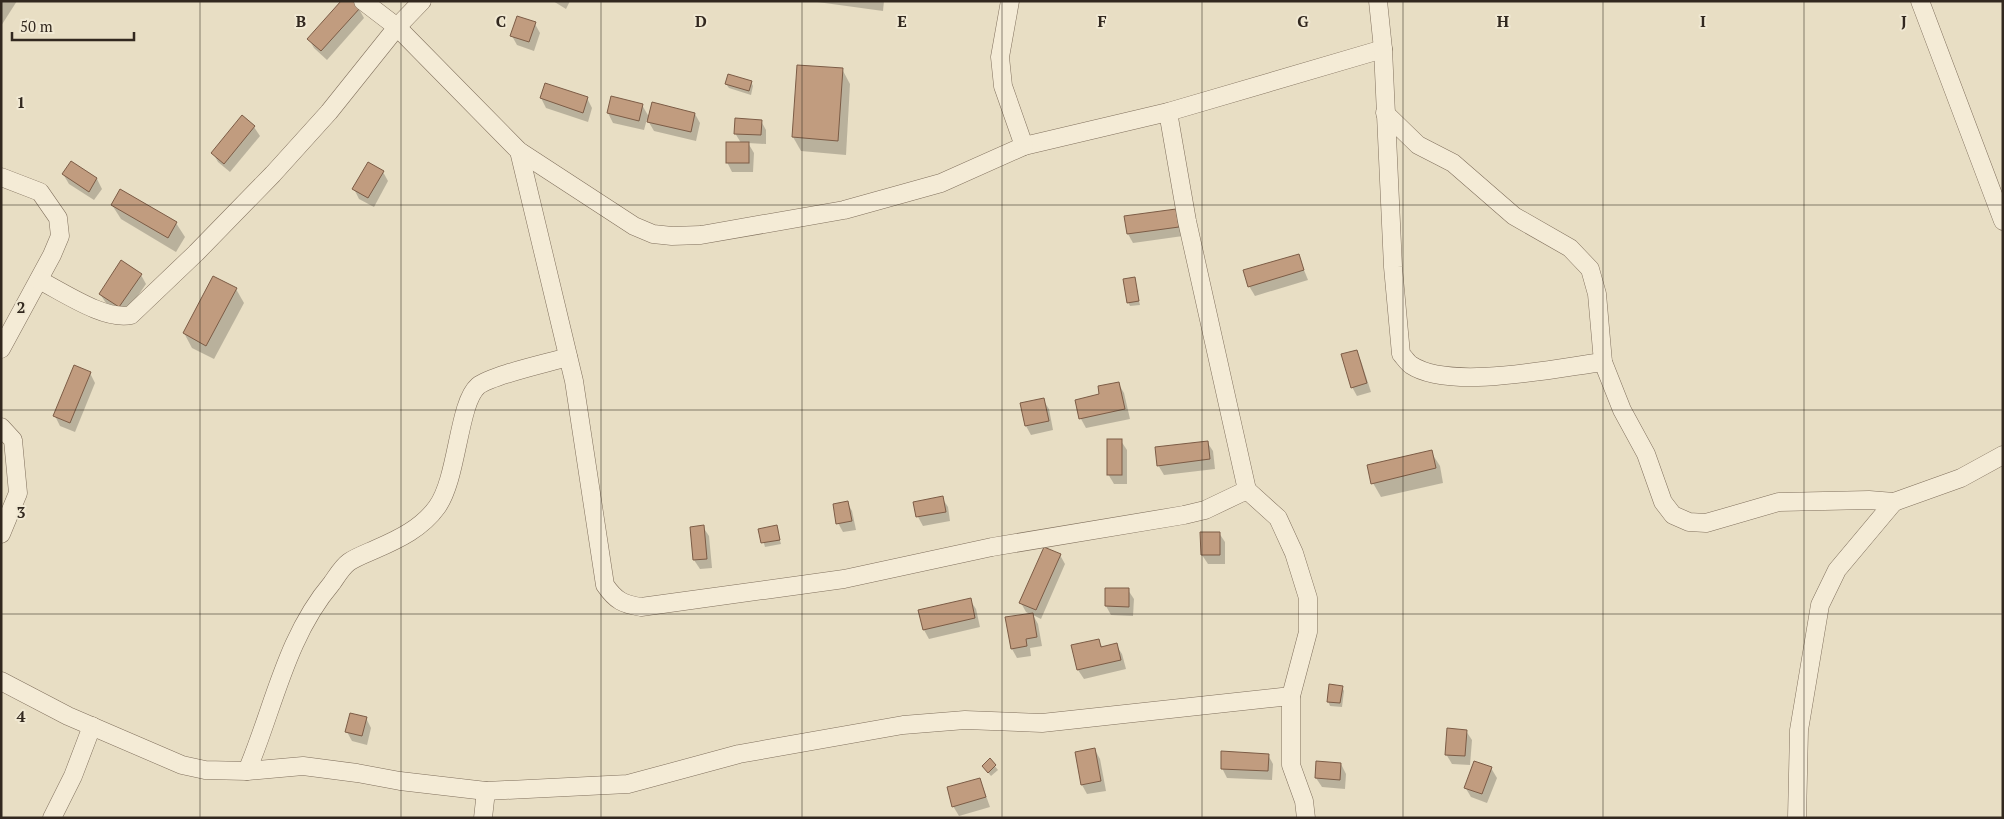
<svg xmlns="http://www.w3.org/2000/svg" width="2004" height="819" viewBox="0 0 2004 819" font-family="'PT Serif',serif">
<rect width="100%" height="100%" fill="#e8dec4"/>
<g fill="#0003">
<path d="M1,1H17L1,26Z"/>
<path d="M553,1H570L566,9Z"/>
<path d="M810,1H884L883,11Z"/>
<path d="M359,9L364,18L327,60L314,48L309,39Z"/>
<path d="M535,24L540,33L534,51L517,45L512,36Z"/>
<path d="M798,66L842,69L850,84L846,155L801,151L793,137Z"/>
<path d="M751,82L753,86L751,95L729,88L726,84Z"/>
<path d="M541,98H587L592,108L588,122L546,108Z"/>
<path d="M642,105L649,117L695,114L700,123L696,141L654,131L647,119L644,130L613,123L608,113Z"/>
<path d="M242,117L254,127L260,136L230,172L218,162L213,153Z"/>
<path d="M761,121L766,130V144L748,143L754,153L753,172H732L727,162L741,143L735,133Z"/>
<path d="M71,162L97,179L102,189L94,200L69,184L63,174Z"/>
<path d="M383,172L388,181L374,207L359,199L354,189Z"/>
<path d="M121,191L176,223L185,237L176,252L121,219L112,205Z"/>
<path d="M1175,210L1181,220L1183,236L1133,243L1128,234L1125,217Z"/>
<path d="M1298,255L1308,280L1255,296L1249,286Z"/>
<path d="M141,275L146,284L124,316L106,303L100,294Z"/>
<path d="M1134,278L1140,305L1130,306L1128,302Z"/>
<path d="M236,289L244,303L214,359L192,348L184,333Z"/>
<path d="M1356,351L1361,361L1371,392L1357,396L1352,387Z"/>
<path d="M90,373L95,383L75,432L60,426L55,416Z"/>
<path d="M1118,383L1124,393L1130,419L1086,428L1081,419L1101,395Z"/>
<path d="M1043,400L1049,409L1053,430L1031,435L1026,426Z"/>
<path d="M1121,441L1127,450V484H1114L1108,474Z"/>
<path d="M1207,442L1213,451L1215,469L1164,475L1158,465Z"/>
<path d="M1431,452L1440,466L1443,483L1381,497L1373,483Z"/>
<path d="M942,498L948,507L950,521L923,526L918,517L915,503Z"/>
<path d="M847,502L852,511L856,530L843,532L838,523Z"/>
<path d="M703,527L709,536L712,568L700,569L694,560Z"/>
<path d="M776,527L781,544L765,547L760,530Z"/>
<path d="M1219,533L1225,542V564H1208L1202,555Z"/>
<path d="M1060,555L1065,564L1041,619L1033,615L1038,624L1042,646L1030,648L1031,656L1017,658L1012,649L1032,615L1026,612L1021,603Z"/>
<path d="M1128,590L1134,599L1133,616L1111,615L1106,606Z"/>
<path d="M970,600L976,609L980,627L929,639L924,630Z"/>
<path d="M1098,640L1103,648L1116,645L1122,654L1126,669L1084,679L1078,670L1073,646Z"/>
<path d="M1342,687L1344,691L1342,707L1330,706L1328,701Z"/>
<path d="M366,718L371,728L367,745L352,741L347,732Z"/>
<path d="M1466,731L1472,740L1470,765L1452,764L1446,754Z"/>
<path d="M1095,750L1100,759L1106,791L1087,794L1082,785Z"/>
<path d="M1268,755L1273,764L1272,780L1227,778L1222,768Z"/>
<path d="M990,760L998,770L991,776L986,770Z"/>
<path d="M1341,764L1346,774L1345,789L1322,787L1316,778Z"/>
<path d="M1491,768L1497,778L1487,803L1471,797L1465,787Z"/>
<path d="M980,779L990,807L959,816L953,806Z"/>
</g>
<g fill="#c19c7f" stroke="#7c5c46">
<path d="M341,1H353L360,8L321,51L307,39Z"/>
<path d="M517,16L536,22L529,42L510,36Z"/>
<path d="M797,65L843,68L838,141L792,137Z"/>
<path d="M728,74L752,81L749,91L725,84Z"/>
<path d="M545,83L588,97L583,113L540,98Z"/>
<path d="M611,96L643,104L639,121L607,113Z"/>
<path d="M652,102L695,113L691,132L647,122Z"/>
<path d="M242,115L255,126L224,164L211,153Z"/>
<path d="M735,118L762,120L761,135L734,134Z"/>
<rect x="726" y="142" width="23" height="21"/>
<path d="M71,161L97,178L89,192L62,174Z"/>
<path d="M368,162L384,171L368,198L352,189Z"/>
<path d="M120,189L177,222L168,238L111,205Z"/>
<path d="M1176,209L1179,227L1127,234L1124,216Z"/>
<path d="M1299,254L1304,270L1248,287L1243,270Z"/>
<path d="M121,260L142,274L119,307L99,294Z"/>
<path d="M213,276L237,288L206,346L183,333Z"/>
<path d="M1135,277L1139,301L1127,303L1123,279Z"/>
<path d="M1357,350L1367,383L1351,388L1341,354Z"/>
<path d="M74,365L91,372L70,423L53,416Z"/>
<path d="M1119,382L1125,409L1079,419L1075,400L1099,394L1098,386Z"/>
<path d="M1044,398L1049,421L1025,426L1020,403Z"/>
<rect x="1107" y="439" width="15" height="36"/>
<path d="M1208,441L1210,459L1157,466L1155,447Z"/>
<path d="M1432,450L1436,468L1371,484L1367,465Z"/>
<path d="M943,496L946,512L916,517L913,502Z"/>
<path d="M848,501L852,521L836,524L833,504Z"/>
<path d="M704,525L707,559L693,560L690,527Z"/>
<path d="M777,525L780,540L761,543L758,529Z"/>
<path d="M1200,532H1220V555H1201Z"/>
<path d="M1044,547L1061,554L1036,610L1019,603Z"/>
<path d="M1105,588H1129V607L1105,606Z"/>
<path d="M971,598L975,618L923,630L918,610Z"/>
<path d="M1033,613L1037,637L1026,639L1027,646L1011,649L1005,617Z"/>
<path d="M1099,639L1101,647L1117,643L1121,660L1077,670L1071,645Z"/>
<path d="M1329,684L1343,686L1340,703L1327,702Z"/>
<path d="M350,713L367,717L362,736L345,732Z"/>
<path d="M1447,728L1467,730L1465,756L1445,755Z"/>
<path d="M1095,748L1101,781L1081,785L1075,752Z"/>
<path d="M1221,751L1269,754L1268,771L1221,769Z"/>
<path d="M990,758L996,765L988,773L982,766Z"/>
<path d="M1316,761L1341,763L1340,780L1315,778Z"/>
<path d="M1474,761L1492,767L1482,794L1464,788Z"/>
<path d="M980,778L986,797L952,807L947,787Z"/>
</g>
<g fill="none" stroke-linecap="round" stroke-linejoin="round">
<defs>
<g id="minor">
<path d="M363,1L397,27L519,151L634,226L653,234L672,236L701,235L844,210L941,183L1024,146L1168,112L1383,49"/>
<path d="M1010,1L1000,57L1003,86L1024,146"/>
<path d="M1378,1L1383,49L1393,267L1401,354C1404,357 1407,362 1411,365C1450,391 1556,368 1603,362"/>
<path d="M1920,1L2003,221"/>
<path d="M1168,112L1187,221L1247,490"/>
<path d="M1385,113L1418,145L1453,163L1514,216L1570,248L1590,269L1597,294L1603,362L1622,410L1646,454L1663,502L1673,515L1689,522L1706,523L1779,502L1869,500L1894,502L1961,478L2003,455"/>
<path d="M519,151L574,381L605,585C616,601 623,604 641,607L844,579L992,547L1184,515L1205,510L1247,490L1278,518L1294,553L1308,598V632L1291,696V765L1304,801L1306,818"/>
<path d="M1,177L40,192L58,218L60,236L52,255L1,349"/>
<path d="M39,280C63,292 105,321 131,315L196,253L273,174L329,112L397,27L422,1"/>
<path d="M1,427L13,440L18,493L1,534"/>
<path d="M1,681L68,716L182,765L205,770L247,771L303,766L357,773L400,781L486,791L628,784L739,754L903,725L965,720L1042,723L1291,696"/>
<path d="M247,771C274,707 286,637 332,583C337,576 342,567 349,562C356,557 367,553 376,549C399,539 422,528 437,507C458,478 458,403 478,386C492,375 548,363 568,357"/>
<path d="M52,818L73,776L92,726"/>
<path d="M483,818L486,791"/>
<path d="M1797,818L1799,730L1820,605L1837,570L1894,502"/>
</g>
</defs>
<use href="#minor" stroke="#80705d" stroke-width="19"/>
<use href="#minor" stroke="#f4ebd6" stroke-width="18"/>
</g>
<path fill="none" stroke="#32281f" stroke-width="1" stroke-opacity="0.55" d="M200,1V818M401,1V818M601,1V818M802,1V818M1002,1V818M1202,1V818M1403,1V818M1603,1V818M1804,1V818M1,205H2003M1,410H2003M1,614H2003"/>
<g font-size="16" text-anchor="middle" font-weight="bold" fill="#32281f" stroke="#f0e8d2" stroke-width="4" stroke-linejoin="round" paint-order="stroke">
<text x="301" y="27">B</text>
<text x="501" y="27">C</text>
<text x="701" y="27">D</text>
<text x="902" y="27">E</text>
<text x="1102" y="27">F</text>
<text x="1303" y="27">G</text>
<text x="1503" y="27">H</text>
<text x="1703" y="27">I</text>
<text x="1904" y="27">J</text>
<text x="21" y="108">1</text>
<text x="21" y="313">2</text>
<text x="21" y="518">3</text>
<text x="21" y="722">4</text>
</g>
<rect width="2004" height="819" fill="none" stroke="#32281f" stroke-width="5"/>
<path d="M12 32v8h122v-8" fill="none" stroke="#32281f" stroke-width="2.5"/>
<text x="20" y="32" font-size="15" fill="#32281f" stroke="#f0e8d2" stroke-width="4" paint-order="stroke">50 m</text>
</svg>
